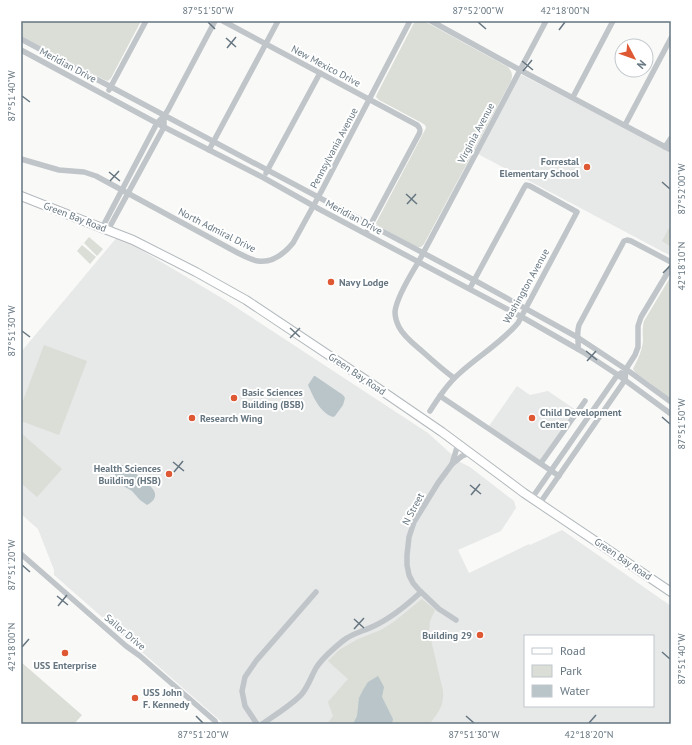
<svg xmlns="http://www.w3.org/2000/svg" width="692" height="745" viewBox="0 0 692 745" font-family="'PT Sans',sans-serif">
<rect width="100%" height="100%" fill="#f9f9f7"/>
<g fill="#e7e8e8" fill-rule="evenodd">
<path d="M522,75L671,152V256L478,154L520,76Z"/>
<path d="M118,236L225,300L428,433L460,462L470,467L514,501L516,508L501,531L458,550L469,573L529,544L530,545L562,530L671,606V724H224L54,575V570L38,529L21,514V352ZM525,636H653V706H525Z"/>
<path d="M517,386L530,395L548,391L576,410L540,460H538L489,426Z"/>
</g>
<g fill="#daded7">
<path d="M21,21H141L111,78L108,81L105,80L21,36Z"/>
<path d="M415,21H424L508,67C512,72 513,74 511,81L424,244L421,247H417L377,225L376,223L426,128L425,125L422,123L379,100L376,97L377,94Z"/>
<path d="M671,224V247L662,241Z"/>
<path d="M89,237L103,249L97,256L84,243Z"/>
<path d="M82,245L96,257L90,264L77,251Z"/>
<path d="M671,276V400L650,383L636,373L633,369C638,359 642,351 643,341C643,333 642,329 644,321Z"/>
<path d="M44,345L87,361L59,435L21,421V406Z"/>
<path d="M21,433L62,469L37,497L21,483Z"/>
<path d="M422,599L435,610L430,621L429,631L443,691C444,707 438,712 430,724H327L333,716L328,702L348,679L328,661L339,650L358,639L381,630L395,621Z"/>
<path d="M21,662L82,715L74,724H21Z"/>
</g>
<g fill="#b9c5c9">
<path d="M314,376H315L343,395L345,398L343,405L335,416L333,417C320,413 313,396 308,385Z"/>
<path d="M122,465C130,464 134,472 140,477C149,485 165,495 147,505L140,500L132,491L122,485L115,477C115,471 116,468 122,465Z"/>
<path d="M378,676L384,687L382,697L393,719L392,724H353L357,716L359,698L363,690L368,682Z"/>
</g>
<g fill="none" stroke-linecap="round" stroke-linejoin="round">
<defs>
<path id="secondary" d="M21,196L102,228L133,240L196,272L246,300L369,382L442,432L524,493L671,592"/>
</defs>
<use href="#secondary" stroke="#b3b9bd" stroke-width="10"/>
<g stroke="#c0c5c9" stroke-width="5.5">
<path d="M223,21L417,125C420,128 421,130 419,134L366,233"/>
<path d="M431,21L520,70L671,150"/>
<path d="M21,39L474,280L577,337L630,372L671,402"/>
<path d="M21,50L164,127L264,178L319,209L522,317L583,352L618,375L671,414"/>
<path d="M109,90L146,21"/>
<path d="M573,97L613,21"/>
<path d="M625,125L671,38"/>
<path d="M665,147L671,138"/>
<path d="M209,150L278,21"/>
<path d="M21,159L59,170L84,172L96,176L238,253C244,256 251,260 258,261C273,263 284,254 293,243L321,192L410,21"/>
<path d="M266,173L320,73"/>
<path d="M102,228L157,123L164,116L168,110L215,21"/>
<path d="M108,230L164,127V116"/>
<path d="M578,349C579,339 576,335 579,325L624,241L627,240L631,241L671,262"/>
<path d="M454,378C443,370 433,361 423,352C415,345 404,337 399,327C397,323 395,317 395,312C396,298 411,274 419,261L546,21"/>
<path d="M440,396L559,476"/>
<path d="M430,411C439,397 448,383 461,372C480,355 502,342 518,323L577,212L530,186L526,185L524,188L470,288"/>
<path d="M541,463L585,401"/>
<path d="M452,464L462,456L470,453"/>
<path d="M532,498L616,377L621,373"/>
<path d="M540,503L625,380L626,369L635,355L638,347V326L641,317L671,267"/>
<path d="M21,554L126,646L140,656L215,721L216,724"/>
<path d="M456,620L439,609L419,590L413,583L409,575L407,565V555L409,537L414,522L438,483L452,464L458,444"/>
<path d="M257,724L245,706L242,691L245,677L256,661L316,592"/>
<path d="M262,724C275,715 290,706 301,695C308,687 311,677 316,668C323,657 334,648 344,640C353,633 364,631 374,626C391,618 407,605 421,592"/>
</g>
<use href="#secondary" stroke="#fff" stroke-width="8"/>
</g>
<path fill="none" stroke="#667681" stroke-width="1.5" d="M208,22L215,29M478,22L486,29M559,30L565,22M226,38L236,47M227,48L236,37M522,61L533,70M523,71L532,60M22,96L30,102M109,172L120,181M110,181L119,171M662,182L670,189M406,194L417,204M407,204L416,194M663,273L670,266M290,328L300,337M22,331L30,337M290,338L300,328M586,351L597,360M587,361L596,351M662,417L670,424M173,462L184,471M174,472L183,461M470,485L481,494M471,495L480,484M22,565L30,572M57,596L68,605M58,606L67,595M354,619L364,628M354,629L364,618M22,647L29,639M662,652L670,659M196,716L203,723M466,716L474,723M589,723L596,715"/>
<g fill="#de5833" stroke="#fff" stroke-width="1.5">
<circle cx="587" cy="167" r="4"/>
<circle cx="331" cy="282" r="4"/>
<circle cx="234" cy="398" r="4"/>
<circle cx="192" cy="418" r="4"/>
<circle cx="532" cy="418" r="4"/>
<circle cx="169" cy="474" r="4"/>
<circle cx="480" cy="635" r="4"/>
<circle cx="65" cy="653" r="4"/>
<circle cx="135" cy="698" r="4"/>
</g>
<g text-anchor="middle" dominant-baseline="central" stroke-width="4" stroke-linejoin="round" paint-order="stroke">
<g font-size="10" fill="#667681" stroke="#fff">
<text transform="translate(68 65) rotate(28)">Meridian Drive</text>
<text transform="translate(326 66) rotate(28)">New Mexico Drive</text>
<text transform="translate(476 133) rotate(-62)">Virginia Avenue</text>
<text transform="translate(334 148) rotate(-62)">Pennsylvania Avenue</text>
<text transform="translate(75 217) rotate(21)">Green Bay Road</text>
<text transform="translate(354 217) rotate(28)">Meridian Drive</text>
<text transform="translate(217 230) rotate(27)">North Admiral Drive</text>
<text transform="translate(526 286) rotate(-61)">Washington Avenue</text>
<text transform="translate(357 374) rotate(34)">Green Bay Road</text>
<text transform="translate(413 509) rotate(-62)">N Street</text>
<text transform="translate(623 559) rotate(34)">Green Bay Road</text>
<text transform="translate(125 632) rotate(40)">Sailor Drive</text>
</g>
<g font-size="10" font-weight="bold" fill="#667681" stroke="#fff" text-anchor="start">
<text x="579" y="161" text-anchor="end">Forrestal<tspan x="579" dy="12">Elementary School</tspan></text>
<text x="339" y="282">Navy Lodge</text>
<text x="242" y="392">Basic Sciences<tspan x="242" dy="12">Building (BSB)</tspan></text>
<text x="540" y="412">Child Development<tspan x="540" dy="12">Center</tspan></text>
<text x="200" y="418">Research Wing</text>
<text x="161" y="468" text-anchor="end">Health Sciences<tspan x="161" dy="12">Building (HSB)</tspan></text>
<text x="472" y="635" text-anchor="end">Building 29</text>
<text x="65" y="665" text-anchor="middle">USS Enterprise</text>
<text x="143" y="692">USS John<tspan x="143" dy="12">F. Kennedy</tspan></text>
</g>
</g>
<rect width="692" height="745" fill="none" stroke="#ffffff" stroke-width="44"/>
<rect x="524" y="635" width="130" height="72" fill="#ffffff" stroke="#c2c8cd"/>
<rect x="532" y="648" width="20" height="6" fill="#ffffff" stroke="#c2c8cd"/>
<text x="560" y="655" font-size="12" fill="#667681">Road</text>
<rect x="532" y="665" width="20" height="12" fill="#daded7" stroke="#c2c8cd"/>
<text x="560" y="675" font-size="12" fill="#667681">Park</text>
<rect x="532" y="685" width="20" height="12" fill="#b9c5c9" stroke="#c2c8cd"/>
<text x="560" y="695" font-size="12" fill="#667681">Water</text>
<g transform="translate(634 58) rotate(131)"><circle r="19" fill="#ffffff" stroke="#c2c8cd"/>
<path d="M0-3L7 15L0 10L-7 15Z" fill="#de5833"/>
<text y="-6" font-size="11" font-weight="bold" text-anchor="middle" fill="#667681">N</text>
</g>
<rect x="22" y="22" width="648" height="701" fill="none" stroke="#667681" stroke-width="1.5"/>
<g font-size="10" text-anchor="middle" fill="#667681">
<text x="208" y="14">87°51'50"W</text>
<text x="478" y="14">87°52'00"W</text>
<text x="565" y="14">42°18'00"N</text>
<text transform="translate(11 96) rotate(-90)" y="4">87°51'40"W</text>
<text transform="translate(681 189) rotate(-90)" y="4">87°52'00"W</text>
<text transform="translate(681 266) rotate(-90)" y="4">42°18'10"N</text>
<text transform="translate(11 331) rotate(-90)" y="4">87°51'30"W</text>
<text transform="translate(681 424) rotate(-90)" y="4">87°51'50"W</text>
<text transform="translate(11 565) rotate(-90)" y="4">87°51'20"W</text>
<text transform="translate(11 647) rotate(-90)" y="4">42°18'00"N</text>
<text transform="translate(681 659) rotate(-90)" y="4">87°51'40"W</text>
<text x="203" y="738">87°51'20"W</text>
<text x="474" y="738">87°51'30"W</text>
<text x="589" y="738">42°18'20"N</text>
</g>
</svg>
